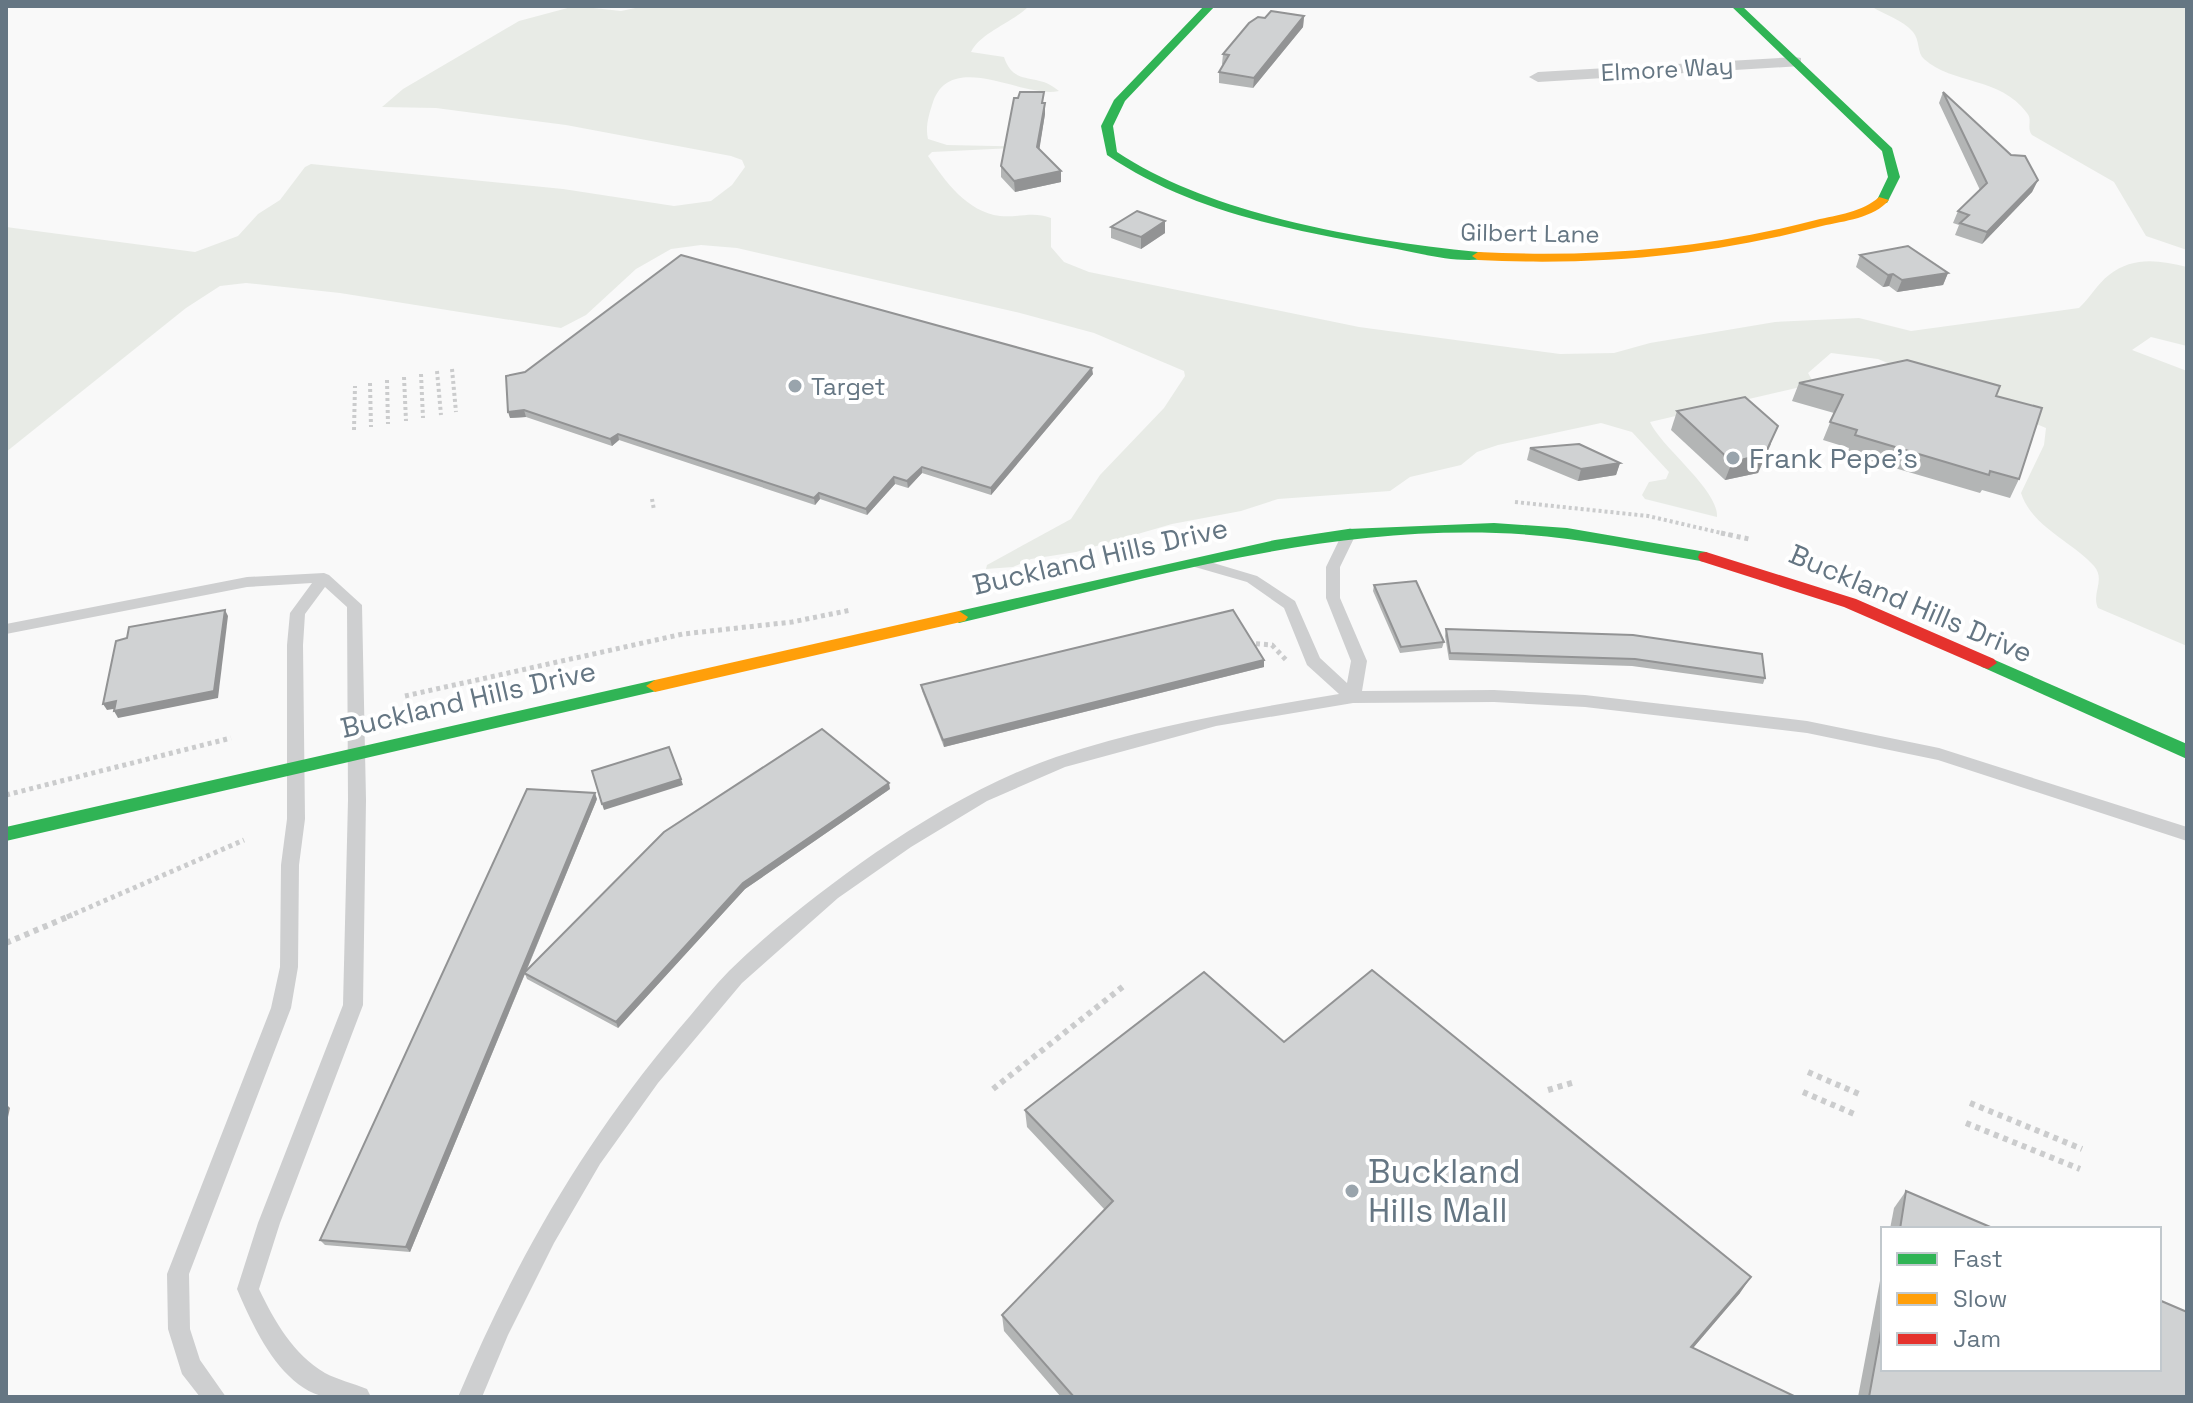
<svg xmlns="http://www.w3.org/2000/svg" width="2193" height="1403" viewBox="0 0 2193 1403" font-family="'Space Grotesk',sans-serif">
<rect width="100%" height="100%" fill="#f9f9f9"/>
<g fill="#e8ebe6">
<path d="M575,6L621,11L645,6H1029C1012,23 981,32 971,52L1004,57C1014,88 1037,71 1059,91C1023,99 952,49 933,102C929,114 925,127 928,139L947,145L1036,147L932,152L928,156C945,181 967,212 1000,216C1018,218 1033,211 1051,218V247L1064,262L1089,272L1359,327L1560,354L1614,353L1650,343L1775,322L1859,318L1911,331L2079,308C2090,298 2098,283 2109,275C2133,256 2159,260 2187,267V346L2151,337L2132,350L2187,371V646L2098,608C2091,593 2106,580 2094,566C2072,541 2032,527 2021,493L2044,445L2046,428L1878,359L1831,353L1808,373L1812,380L1805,386L1650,422C1661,447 1719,490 1717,517L1645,499L1642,495L1649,482L1666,479L1669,472L1632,432L1601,423L1498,445L1477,452L1461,465L1410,477L1390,491L1278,499L1241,511L1172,524L1076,552L1031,559L1013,567L986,569L987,565L1071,519L1100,475L1164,408L1185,376L1184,371L1094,333L1020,313L737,248L701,245L671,249L636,269L586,315L561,328L340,293L246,283L220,286L186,308L6,452V227L195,252L238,236L258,214L280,200L305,167L311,164L563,189L674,206L711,201L732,185L745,167L742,160L731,156L566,125L436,108L382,107L403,89L519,21Z"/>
<path d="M1871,6H2187V250L2146,236L2114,182L2032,135C2026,127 2033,120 2027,113C1999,76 1953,85 1924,59C1917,53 1920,40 1913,32C1902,19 1884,15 1871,6Z"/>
</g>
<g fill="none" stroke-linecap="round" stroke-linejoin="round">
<g stroke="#cbcccd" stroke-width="4" stroke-dasharray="3 3" stroke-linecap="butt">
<path d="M452,369L456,412"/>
<path d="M437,371L441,415"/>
<path d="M421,374L423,418"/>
<path d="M404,377L406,421"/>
<path d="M387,380L388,424"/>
<path d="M370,383L371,427"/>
<path d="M354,430L355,386"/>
<path d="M652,499L654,510"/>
<path d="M1515,502L1648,516L1730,535"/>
</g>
<g stroke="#cbcccd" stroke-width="5" stroke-dasharray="4 4" stroke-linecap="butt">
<path d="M1721,533L1749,539"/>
<path d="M1248,643L1272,645L1287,661"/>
<path d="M405,696L683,634L792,622L851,610"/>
<path d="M6,795L231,738"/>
<path d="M67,917L244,840"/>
</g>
<g stroke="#cbcccd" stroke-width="6" stroke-dasharray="5 5" stroke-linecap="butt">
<path d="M6,943L72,915"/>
<path d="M1808,1072L1859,1094"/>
<path d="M993,1089L1125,985"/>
<path d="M1548,1090L1575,1082"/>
<path d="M1803,1092L1854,1114"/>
<path d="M1970,1103L2082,1149"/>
<path d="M1966,1123L2080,1169"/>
</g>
<g fill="#cecfd0" fill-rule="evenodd">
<path d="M1350,528L1357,532L1340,567V598L1367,661L1362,691L1494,690L1585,695L1807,721L1939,748L2187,827V841L1938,760L1807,733L1585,707L1494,702L1353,703L1216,726L1065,767L987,801L911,847L838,898L742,983L658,1083L600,1164L554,1243L508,1335L482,1397H458C515,1261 583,1143 678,1030C695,1011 711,989 729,971C774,927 824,889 875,853C931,815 992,779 1056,757C1148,726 1244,710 1339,694L1307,665L1284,608L1247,582L1195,567L1193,564L1200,559L1257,576L1295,601L1320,658L1347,683L1351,661L1326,598V567L1343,532Z"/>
<path d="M324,573L329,575L362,605L366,800L363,1005L280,1223L259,1289C275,1322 293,1354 325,1373C338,1380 353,1383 367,1389L371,1397C357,1397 340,1400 326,1397C281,1388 253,1327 237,1289L258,1223L343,1005L348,800L347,607L325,587L305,614L303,645L305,819L299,865L298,967L291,1008L189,1274L190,1329L200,1360L226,1397H200L182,1374L168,1329L167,1274L271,1008L280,967L281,865L287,819V645L290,613L312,583L247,587L6,634V624L247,577Z"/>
</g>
<path fill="#cecfd0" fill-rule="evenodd" d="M1795,57L1801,58V66L1538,82L1529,77L1538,72Z"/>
<g fill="#30b455" fill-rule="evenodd">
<path d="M1204,6H1215L1125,101L1113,126L1117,152C1211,215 1365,241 1478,252L1483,253V259C1456,263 1423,254 1397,249C1298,232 1192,213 1107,155L1101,126L1114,100Z"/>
<path d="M1731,6H1742L1892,148L1900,177L1887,203L1877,200L1888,177L1882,151Z"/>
<path d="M1494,523L1567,528L1706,552L1714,557L1706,562C1636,550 1567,535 1496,533C1313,527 1135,582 959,623L950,617L959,611L1275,540L1348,529Z"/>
<path d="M1988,657L2187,744V759L1982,667L1979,663Z"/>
<path d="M655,680L664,686L661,690L6,841V827Z"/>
</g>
<g fill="#ff9f0a" fill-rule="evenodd">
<path d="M1879,197L1889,200C1874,218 1844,221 1822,226C1709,256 1595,266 1478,260L1472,256L1478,252C1593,258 1705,249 1816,220C1837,215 1863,212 1879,197Z"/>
<path d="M959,611L968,617L965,621L655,692L646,686L655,680Z"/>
</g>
<path fill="#e5322d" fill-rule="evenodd" d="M1706,552L1856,599L1994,659L1997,663L1988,669L1982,667L1844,607L1700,561L1698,557L1700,553Z"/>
</g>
<g fill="#b3b5b5">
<path d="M1304,16L1303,27L1253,88L1219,83V72L1223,65L1222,64L1223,54L1265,18Z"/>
<path d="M1943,92L2038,180L2032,192L1982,244L1955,235L1959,225L1953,223L1958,211L1980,190L1939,103Z"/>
<path d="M1044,103L1045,114L1039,149L1061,171V182L1015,192L1001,177V166Z"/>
<path d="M1111,227L1165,233L1141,249L1111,238Z"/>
<path d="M1860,255L1948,273L1943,285L1897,292L1889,286L1883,287L1856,267Z"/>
<path d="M1093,374L991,495L922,473L908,488L895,484L867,515L820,499L815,505L619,440L612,446L526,417L510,418L506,376Z"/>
<path d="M1799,383L1996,396L2019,479L2010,498L1982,490L1980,493L1847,454L1849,448L1823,440L1834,413L1792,401Z"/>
<path d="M1677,411L1771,444L1758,473L1725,480L1671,430Z"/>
<path d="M1530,448L1620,463L1616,475L1578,481L1527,460Z"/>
<path d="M1374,585L1444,642L1442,648L1400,653L1373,591Z"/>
<path d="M1446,629L1765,678L1763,684L1632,666L1449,660L1445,636Z"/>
<path d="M1264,660V667L944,747L922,691L921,685Z"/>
<path d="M890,789L745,889L618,1028L527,979L525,974L410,1252L325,1245L320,1240L597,799L526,972Z"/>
<path d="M1284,1042L1740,1293L1693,1348L1796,1397H1061L1004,1331L1002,1315L1105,1210L1027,1127L1025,1110Z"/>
<path d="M1906,1191L1995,1229H1890L1894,1208Z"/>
<path d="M1883,1265V1369L2187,1397H1858Z"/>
</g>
<g fill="#929394">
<path d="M1304,16L1303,27L1253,88L1254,78Z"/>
<path d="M1045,103V114L1038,158L1037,147Z"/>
<path d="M1061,171V182L1015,192L1014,181Z"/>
<path d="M2038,180L2032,192L1982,244L1987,232Z"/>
<path d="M1165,221V233L1141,249V237Z"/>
<path d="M1948,273L1943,285L1897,292L1902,280Z"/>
<path d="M1893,274L1889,286L1883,287L1888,275Z"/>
<path d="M1092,368L1093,374L991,495V488Z"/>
<path d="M524,410L526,417L510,418L508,412Z"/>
<path d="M1778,426L1758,473L1725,480L1732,462Z"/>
<path d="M618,434L619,440L612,446L610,439Z"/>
<path d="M1620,463L1616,475L1578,481L1581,469Z"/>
<path d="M922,467V473L908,488L907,481Z"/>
<path d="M894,477L895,484L867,515L866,509Z"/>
<path d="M819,493L820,499L815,505L814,498Z"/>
<path d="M225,610L228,616L218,698L118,718L114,711Z"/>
<path d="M1264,660V667L944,747L943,740Z"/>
<path d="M116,701L120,708L107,710L103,704Z"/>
<path d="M681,779L683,785L604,810L602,804Z"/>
<path d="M889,783L890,789L745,889L618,1028L616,1022L743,883Z"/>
<path d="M595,793L597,799L410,1252L406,1247Z"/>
<path d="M6,1104L10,1108L6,1126Z"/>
<path d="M1751,1277L1740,1293L1681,1362L1691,1347Z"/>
</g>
<g fill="#d0d2d3" stroke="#929394" stroke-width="2">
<path d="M1271,11L1304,16L1254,78L1219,72L1229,55L1223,54L1249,23L1258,17L1265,18Z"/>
<path d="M1020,92H1044L1042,103H1045L1037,147L1061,171L1014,181L1001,166L1014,98H1018Z"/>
<path d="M1943,92L2011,155L2025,156L2038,180L1987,232L1960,223L1969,215L1958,211L1987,183Z"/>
<path d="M1137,211L1165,221L1141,237L1111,227Z"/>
<path d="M1908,246L1948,273L1902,280L1893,274L1888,275L1860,255Z"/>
<path d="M681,255L1092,368L991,488L922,467L907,481L894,477L866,509L819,493L814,498L618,434L610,439L524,410L508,412L506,376L525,372Z"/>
<path d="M1907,360L2000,386L1996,396L2042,408L2019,479L1990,471L1989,475L1855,435L1857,430L1830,422L1843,395L1799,383Z"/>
<path d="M1745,397L1778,426L1765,454L1732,462L1677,411Z"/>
<path d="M1579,444L1620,463L1581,469L1530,448Z"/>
<path d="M1416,581L1444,642L1401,647L1374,585Z"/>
<path d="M225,610L214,691L114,711L116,701L103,704L116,641L127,638L129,627Z"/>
<path d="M1233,610L1264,660L943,740L921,685Z"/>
<path d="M1446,629L1633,635L1762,654L1765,678L1635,659L1450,653Z"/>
<path d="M822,729L889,783L743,883L616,1022L524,973L664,832Z"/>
<path d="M669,747L681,779L602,804L592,771Z"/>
<path d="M527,789L595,793L406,1247L320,1240Z"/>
<path d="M1372,970L1751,1277L1691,1347L1796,1397H1074L1002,1315L1113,1201L1025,1110L1204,972L1284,1042Z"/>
<path d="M1906,1191L1995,1229H1900Z"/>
<path d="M2159,1300L2187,1312V1397H1869L1883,1320V1369H2159Z"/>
</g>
<g fill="#99a4ac" stroke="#fff" stroke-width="3">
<circle cx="795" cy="386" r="8"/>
<circle cx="1733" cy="458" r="8"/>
<circle cx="1352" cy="1191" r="8"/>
</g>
<g text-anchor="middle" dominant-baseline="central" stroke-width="8" stroke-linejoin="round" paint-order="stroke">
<g font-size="24" fill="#657683" stroke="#fff">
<text transform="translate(1667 69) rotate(-3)">Elmore Way</text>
<text transform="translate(1530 233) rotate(1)">Gilbert Lane</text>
</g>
<g font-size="24" fill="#657683" stroke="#fff" text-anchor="start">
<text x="811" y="386">Target</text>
</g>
<g font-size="28" fill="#657683" stroke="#fff" text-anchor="start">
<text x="1749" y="458">Frank Pepe's</text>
</g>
<g font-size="28" fill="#657683" stroke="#fff">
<text transform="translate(1100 556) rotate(-13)">Buckland Hills Drive</text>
<text transform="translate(1911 603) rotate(23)">Buckland Hills Drive</text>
<text transform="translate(468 699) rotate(-13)">Buckland Hills Drive</text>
</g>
<g font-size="34" fill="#657683" stroke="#fff" text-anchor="start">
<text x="1368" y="1171">Buckland<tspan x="1368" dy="39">Hills Mall</tspan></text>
</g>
</g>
<rect width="2193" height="1403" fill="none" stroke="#657683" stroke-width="16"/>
<rect x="1881" y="1227" width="280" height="144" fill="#ffffff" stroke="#c1c8cd" stroke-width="2"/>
<rect x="1897" y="1253" width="40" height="12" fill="#30b455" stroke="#c1c8cd" stroke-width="2"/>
<text x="1953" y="1267" font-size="24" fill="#657683">Fast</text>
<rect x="1897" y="1293" width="40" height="12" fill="#ff9f0a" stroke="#c1c8cd" stroke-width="2"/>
<text x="1953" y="1307" font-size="24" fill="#657683">Slow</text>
<rect x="1897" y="1333" width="40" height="12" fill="#e5322d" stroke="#c1c8cd" stroke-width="2"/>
<text x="1953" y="1347" font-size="24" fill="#657683">Jam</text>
</svg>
